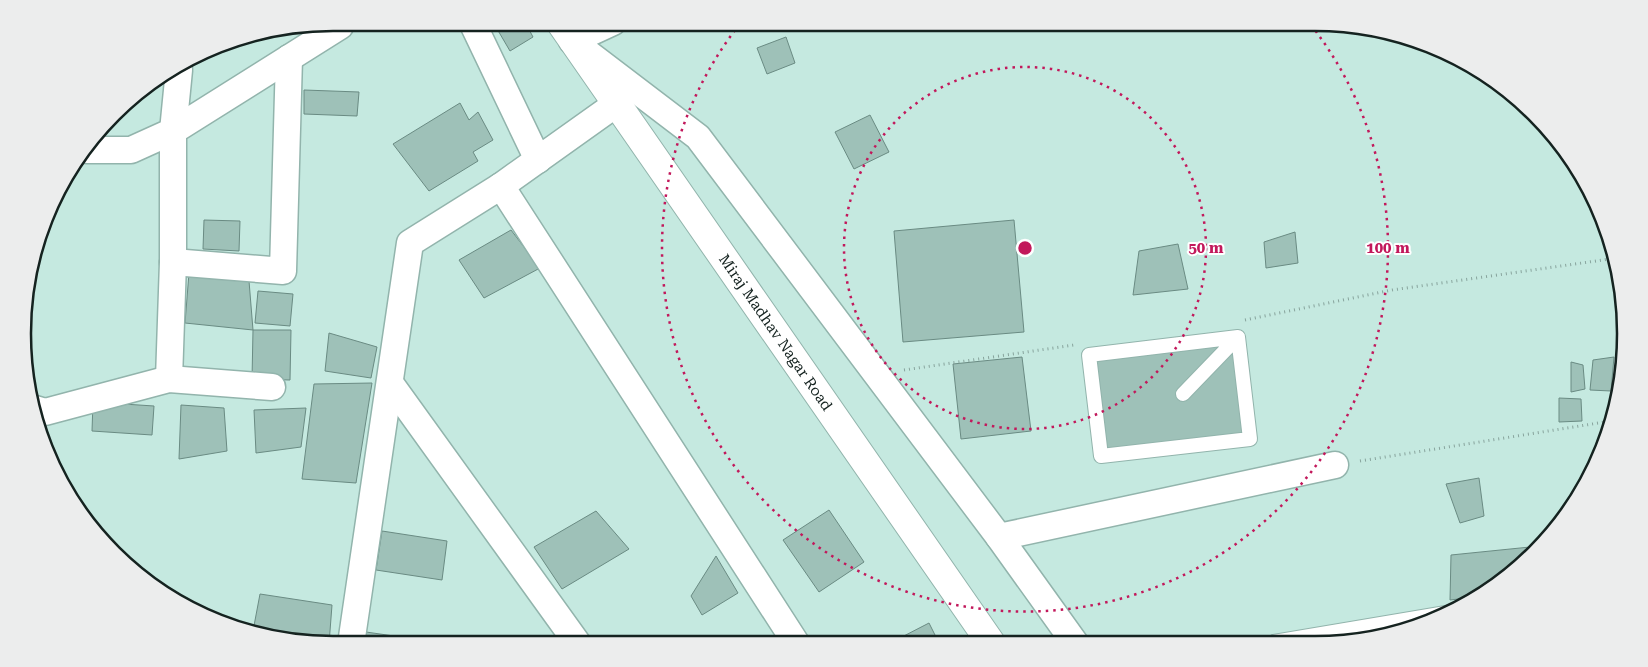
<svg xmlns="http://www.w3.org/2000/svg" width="1648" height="667" viewBox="0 0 1648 667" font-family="'Roboto Serif',serif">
<rect width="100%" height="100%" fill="#c5e9e0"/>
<g fill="#9ec1b8" stroke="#6a8b83">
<path d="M493,22H525L533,37L510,51Z"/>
<path d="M786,37L795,63L767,74L757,48Z"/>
<path d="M304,90L359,92L357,116L304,114Z"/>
<path d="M460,103L469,120L478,112L493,140L473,152L478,161L429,191L393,144Z"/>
<path d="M870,115L889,152L854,169L835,132Z"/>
<path d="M204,220L240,221L239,251L203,249Z"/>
<path d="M1014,220L1024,332L903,342L894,231Z"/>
<path d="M511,230L540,268L484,298L459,260Z"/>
<path d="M1295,232L1298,263L1266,268L1264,242Z"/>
<path d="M1178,244L1188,289L1133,295L1139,251Z"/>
<path d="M189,273L249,281L253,330L185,323Z"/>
<path d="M258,291L293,294L290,326L255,323Z"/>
<path d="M253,330H291L290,380L252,379Z"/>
<path d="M329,333L377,347L371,378L325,371Z"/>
<path d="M1238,337L1250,439L1101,456L1089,355Z"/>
<path d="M1022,357L1031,431L961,439L953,364Z"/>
<path d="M1614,357L1611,391L1590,390L1593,360Z"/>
<path d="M1571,362L1583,365L1585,389L1571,392Z"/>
<path d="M372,383L356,483L302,479L314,384Z"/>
<path d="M1559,398L1581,399L1582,421L1559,422Z"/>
<path d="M93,402L154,406L152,435L92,431Z"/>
<path d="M181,405L224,408L227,451L179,459Z"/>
<path d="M306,408L301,447L256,453L254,410Z"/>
<path d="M1479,478L1484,516L1460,523L1446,484Z"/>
<path d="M829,510L864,562L819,592L783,540Z"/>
<path d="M596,511L629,549L562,589L534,547Z"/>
<path d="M382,531L447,541L442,580L376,570Z"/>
<path d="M1530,547L1531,554L1519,568L1475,597L1450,600L1451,555Z"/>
<path d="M716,556L738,593L702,615L691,596Z"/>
<path d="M260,594L332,605L329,644L253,631Z"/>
<path d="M929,623L939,643H900L898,639Z"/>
<path d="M1380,631V634L1355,642H1346V636Z"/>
<path d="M366,632L422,640L421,644H364Z"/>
<path d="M664,637L674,644H657Z"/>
</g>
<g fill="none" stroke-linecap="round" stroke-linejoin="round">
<defs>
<g id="service">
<path d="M1183,394L1238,337L1250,439L1101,456L1089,355L1238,337"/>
<path d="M1274,642L1452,612"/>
</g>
<g id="minor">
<path d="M472,22L538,160"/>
<path d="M613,22L572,41L698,137L999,537L1075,643"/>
<path d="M87,150H131L173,131L179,70"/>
<path d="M501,186L796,643"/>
<path d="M173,262L283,271L289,58"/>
<path d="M169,379L173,262V131L340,26V22"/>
<path d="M390,383L578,644"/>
<path d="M35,409L45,412L169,379L272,387"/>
<path d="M999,537L1335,465"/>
<path d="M351,644L410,243L501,186L616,104"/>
</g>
<g id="tertiary">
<path id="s1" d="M560,22L991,643"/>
</g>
</defs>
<use href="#service" stroke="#92b4ac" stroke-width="16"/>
<use href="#minor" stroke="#92b4ac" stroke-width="29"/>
<use href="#tertiary" stroke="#92b4ac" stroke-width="30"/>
<g stroke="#88a49d" stroke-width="3" stroke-dasharray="1 4" stroke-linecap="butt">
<path d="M1245,320L1392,290L1610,259"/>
<path d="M904,370L1074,345"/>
<path d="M1360,461L1611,421"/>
</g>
<use href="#service" stroke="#fff" stroke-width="14"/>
<use href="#minor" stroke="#fff" stroke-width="26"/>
<use href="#tertiary" stroke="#fff" stroke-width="28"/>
</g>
<g fill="none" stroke="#c2185b" stroke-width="2.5" stroke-dasharray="2.5 5">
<circle cx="1025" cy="248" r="181"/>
<path d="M1311 25A363 363 0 1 1 739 25"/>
</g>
<g text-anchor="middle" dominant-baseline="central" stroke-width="4" stroke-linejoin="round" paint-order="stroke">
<g font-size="15" fill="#152320" stroke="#fff">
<text stroke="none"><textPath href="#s1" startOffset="378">Miraj Madhav Nagar Road</textPath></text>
</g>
</g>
<path d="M0 0H1648V667H0ZM333 31H1315A302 302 0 0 1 1617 333V334A302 302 0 0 1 1315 636H333A302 302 0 0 1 31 334V333A302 302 0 0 1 333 31Z" fill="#eceded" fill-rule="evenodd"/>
<path fill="none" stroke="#152320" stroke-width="2.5" d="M333 31H1315A302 302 0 0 1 1617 333V334A302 302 0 0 1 1315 636H333A302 302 0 0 1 31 334V333A302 302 0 0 1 333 31Z"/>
<circle cx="1025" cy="248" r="8" fill="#c2185b" stroke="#fff" stroke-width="2.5"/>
<g font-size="15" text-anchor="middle" font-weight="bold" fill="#c2185b" stroke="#fff" stroke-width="4" stroke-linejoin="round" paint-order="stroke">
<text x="1206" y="253">50 m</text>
<text x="1388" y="253">100 m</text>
</g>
</svg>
